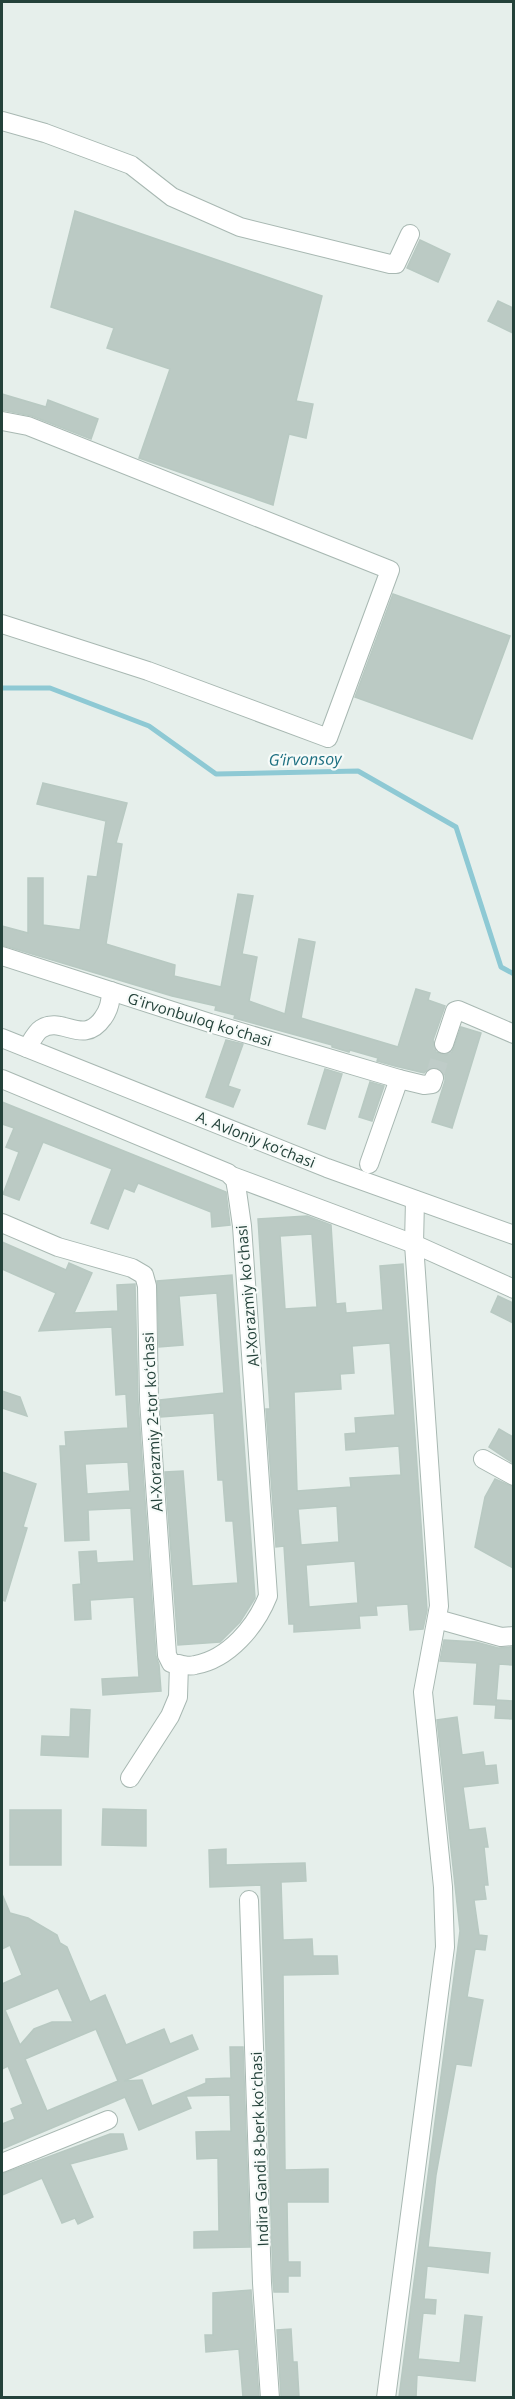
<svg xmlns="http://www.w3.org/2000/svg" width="515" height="2399" viewBox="0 0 515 2399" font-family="'Open Sans',sans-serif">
<rect width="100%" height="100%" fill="#e6efeb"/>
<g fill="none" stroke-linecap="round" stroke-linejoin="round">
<path stroke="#8ec9d4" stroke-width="5" d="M2,688H50L149,726L216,774L358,771L456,827L501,967L514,974"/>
</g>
<g fill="#bbcac4" stroke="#b8c9c2" stroke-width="1.5" fill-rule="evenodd">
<path d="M75,211L322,296L296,401L313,404L306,438L289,434L273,505L139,458L170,369L107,348L114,328L51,307Z"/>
<path d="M420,240L450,254L438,282L407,268Z"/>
<path d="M498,301L513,308V333L488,321Z"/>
<path d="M2,394L46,407L48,400L98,419L91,439L32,416L2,410Z"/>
<path d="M393,594L510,636L472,739L355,697Z"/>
<path d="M43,783L127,803L116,843L122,844L106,944L175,965L174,976L221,987L238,894L253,896L242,954L257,957L249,1001L285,1014L299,939L315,942L301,1018L398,1047L416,989L430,993L428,1000L445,1006L433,1040L436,1052L446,1055L452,1052L461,1027L481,1033L452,1128L432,1122L445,1081V1075L438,1068L431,1067L424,1073L395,1066L377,1061L378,1058L350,1050L349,1052L332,1047V1045L234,1018L235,1015L215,1010L216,1006L172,996L2,945V926L28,933V878H43V925L80,930L88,876L97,877L106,821L37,804Z"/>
<path d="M226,1040L243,1044L228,1086L240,1090L233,1107L206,1097Z"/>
<path d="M325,1069L342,1074L325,1129L308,1124Z"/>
<path d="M370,1082L384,1086L372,1121L359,1117Z"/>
<path d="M2,1102L226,1192L230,1225L212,1227L211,1212L138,1183L134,1192L124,1188L108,1229L91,1223L112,1169L43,1142L19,1200L3,1194L19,1152L6,1147L14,1128L2,1124Z"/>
<path d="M307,1216L331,1225L336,1304L345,1303L346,1313L383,1310L380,1266L403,1264L427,1610L423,1629L410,1630L408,1604L376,1606L377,1615L359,1616L360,1628L294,1632V1624H289L284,1546L276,1547L266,1409H270L258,1219ZM312,1234L317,1307L285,1309L280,1236ZM390,1343L395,1415L355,1418L356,1433L345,1434L346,1450L399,1446L401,1475L350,1478L351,1487L297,1491L294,1392L341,1389L340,1374L354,1373L352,1346ZM337,1506L339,1542L301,1545L298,1509ZM355,1561L358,1603L309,1607L306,1565Z"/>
<path d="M2,1242L66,1270L69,1263L92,1273L74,1313L118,1311L117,1285L135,1284L138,1401L156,1656L159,1665L161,1691L103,1695L102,1679L139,1677L134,1597L90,1600L91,1619L75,1620L73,1585L81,1584L79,1552L96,1551L97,1563L134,1561L131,1508L88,1510L89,1540L65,1541L60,1446H66L65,1432L128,1428L126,1394L116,1395L112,1327L39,1331L56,1293L2,1269ZM128,1462L130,1491L87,1494L85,1464Z"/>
<path d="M232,1275L255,1598L240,1622L220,1642L178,1645L165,1472L183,1471L192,1586L238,1583L233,1521H226L223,1480H218L214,1413L161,1417L160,1400L224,1393L217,1293L179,1296L183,1345L159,1347L157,1281Z"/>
<path d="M498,1296L513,1303V1323L491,1312Z"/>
<path d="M2,1391L20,1397L27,1416L2,1408Z"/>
<path d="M499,1429L513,1437V1463L489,1447Z"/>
<path d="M2,1472L36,1484L23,1527L27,1528L5,1601L2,1600Z"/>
<path d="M495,1479L513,1487V1568L475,1547L485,1497Z"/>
<path d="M444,1640L476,1642L498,1648L513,1647V1665L499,1664L496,1702V1700L513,1701V1719L495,1718L496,1705L474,1704L477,1663L440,1661Z"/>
<path d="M71,1709L90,1710L88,1757L41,1755L42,1736L70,1737Z"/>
<path d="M457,1717L462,1755L483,1752L485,1766L496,1765L498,1783L463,1787L469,1830L485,1828L488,1847H484L488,1885H484L486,1899L474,1900L479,1935L487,1936L485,1950L475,1949L467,1997L483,2000L471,2066L456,2064L436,2175L428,2247L490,2253L488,2273L427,2266L424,2299L436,2300L435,2314L423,2313L418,2359L460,2363L465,2315L482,2317L475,2381L417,2375L416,2397H399L460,1931L437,1720Z"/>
<path d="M103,1809L146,1810V1846L102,1845Z"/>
<rect x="10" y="1810" width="51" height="55"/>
<path d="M226,1849V1865L305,1863L306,1881L281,1882L283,1940L312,1939L313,1956H337L338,1974L283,1975L285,2170L328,2169V2202H287L288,2262H300V2276H288V2292H274L273,2282L261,1885L210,1887L209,1850Z"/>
<path d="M2,1894L10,1913L28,1918L57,1935L60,1943L67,1947L90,2002L105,1995L126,2045L164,2029L170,2044L192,2035L198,2049L124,2081L142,2080L152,2106L206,2083V2079L231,2078L230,2047H243L250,2247L194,2248V2232L219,2231L218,2158L197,2159L196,2132L231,2131L230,2095L186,2096L191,2108L139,2130L125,2097L2,2149V2124L15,2119L11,2109L23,2104L8,2066L2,2069V1984L22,1975L10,1945L2,1949ZM58,1988L73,2022H52L34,2029L20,2045L5,2010ZM96,2029L118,2081L47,2111L25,2059Z"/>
<path d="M110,2134H123L127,2149L70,2164L93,2217L78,2224L75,2218L62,2223L42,2178L2,2195V2174Z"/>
<path d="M251,2290L259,2397H243L239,2349L206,2352L205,2335H213V2293Z"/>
<path d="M291,2329L293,2362H297L299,2397H281L277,2330Z"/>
</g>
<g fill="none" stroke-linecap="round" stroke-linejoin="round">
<path stroke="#bfccc8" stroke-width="18" stroke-dasharray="18 9" stroke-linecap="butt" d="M434,1078L444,1044"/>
<defs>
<g id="minor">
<path d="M2,121L45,133L131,165L172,197L240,227L390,264H396L410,234"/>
<path d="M2,421L28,426L390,570L328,738L148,671L2,624"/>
<path d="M2,956L210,1023L399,1079L424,1085L432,1084L434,1078"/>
<path d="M2,1038L327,1168L514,1235"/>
<path d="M444,1044L455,1011L458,1010L514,1034"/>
<path d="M27,1048C31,1042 36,1032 41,1029C62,1015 83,1047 103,1018C109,1010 111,1001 111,991"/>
<path d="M2,1079L228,1173L235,1180L237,1191L242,1226L268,1596C256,1626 229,1659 195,1665C188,1667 178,1664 171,1663L167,1655L149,1400L147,1286L144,1275L132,1268L58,1247L2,1223"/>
<path d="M369,1164L399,1079"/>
<path d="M232,1176L414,1244L514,1289"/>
<path d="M483,1459L514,1476"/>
<path d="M437,1619L501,1637L514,1636"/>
<path d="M130,1778L170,1716L178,1697L179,1664"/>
<path d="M249,1900L262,2283L270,2398"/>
<path d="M2,2163L108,2120"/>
<path d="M386,2398L445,1947L443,1887L423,1692L439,1606L414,1244L415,1200"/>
</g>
</defs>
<use href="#minor" stroke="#a8b8b2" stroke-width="20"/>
<use href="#minor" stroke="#fff" stroke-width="18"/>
</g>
<g text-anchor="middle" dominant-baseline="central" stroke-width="4.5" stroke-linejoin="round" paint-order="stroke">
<g font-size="15" fill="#24423a" stroke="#f7fbf9">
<text transform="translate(200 1019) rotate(17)">Gʻirvonbuloq koʻchasi</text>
<text transform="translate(256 1139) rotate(22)">A. Avloniy ko‘chasi</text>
<text transform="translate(247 1296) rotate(-95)">Al-Xorazmiy koʻchasi</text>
<text transform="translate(152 1422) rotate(-93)">Al-Xorazmiy 2-tor koʻchasi</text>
<text transform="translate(259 2149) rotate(-92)">Indira Gandi 8-berk koʻchasi</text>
</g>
<g font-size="16" font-style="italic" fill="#1c6f80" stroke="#f7fbf9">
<text transform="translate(305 759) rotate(-1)">G‘irvonsoy</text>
</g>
</g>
<rect width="515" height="2399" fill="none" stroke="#24423a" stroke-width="6"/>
</svg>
